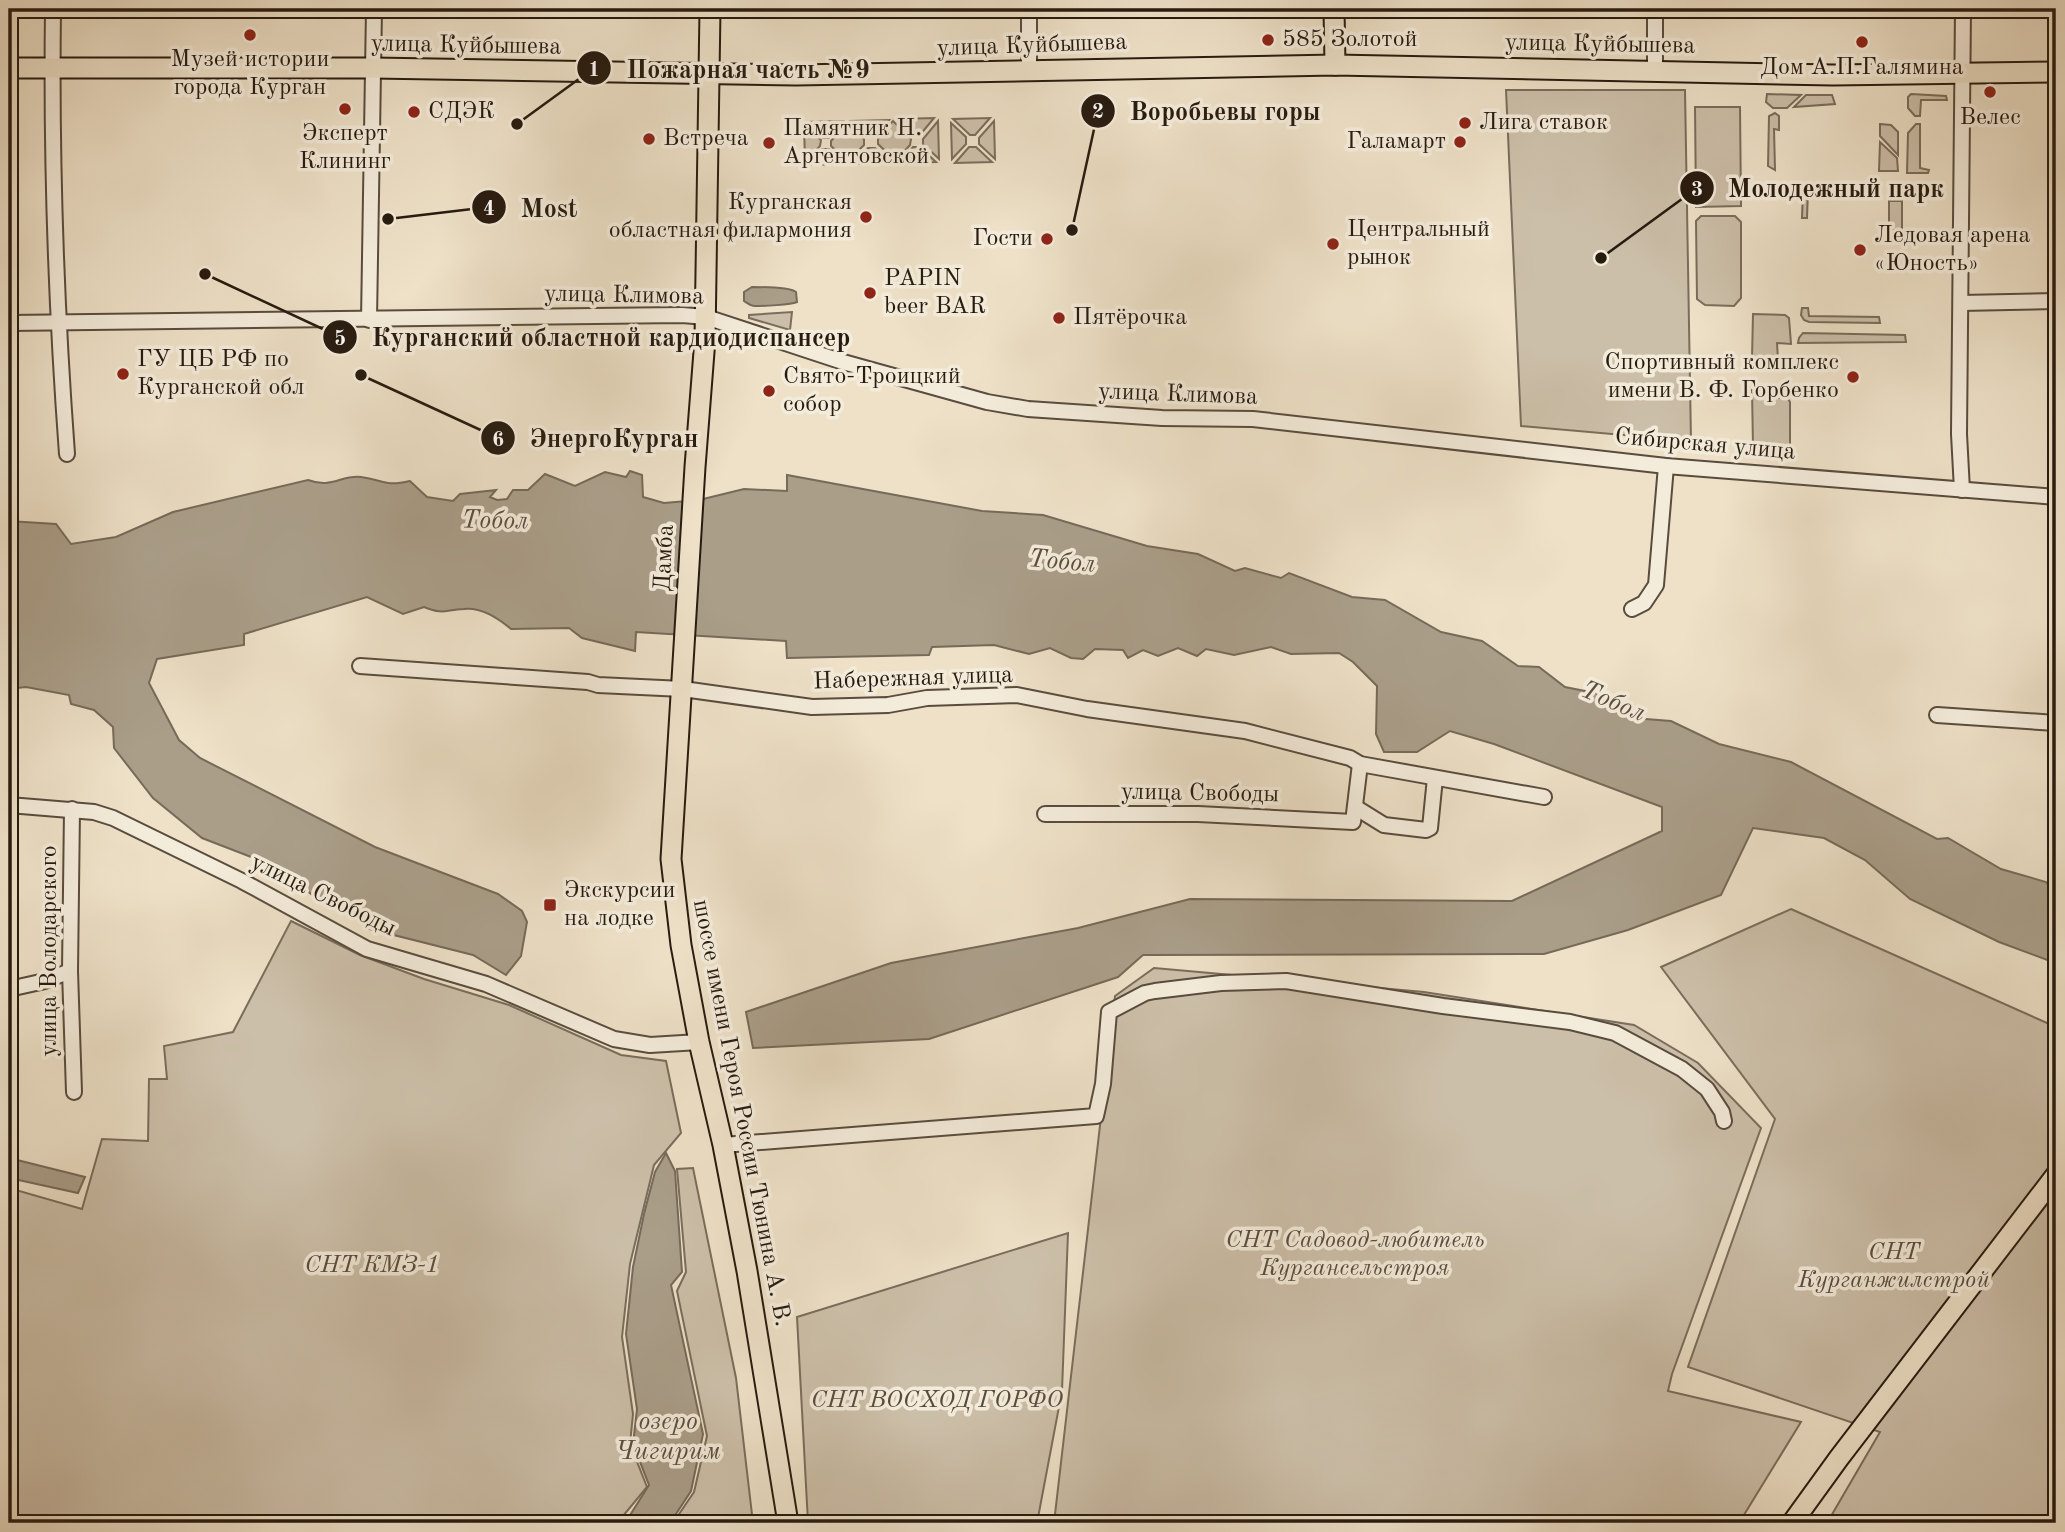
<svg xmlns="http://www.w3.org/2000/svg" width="2065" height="1532" viewBox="0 0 2065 1532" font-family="'Old Standard TT',serif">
<rect width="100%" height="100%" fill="#eee1c8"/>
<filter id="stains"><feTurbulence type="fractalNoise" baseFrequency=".00286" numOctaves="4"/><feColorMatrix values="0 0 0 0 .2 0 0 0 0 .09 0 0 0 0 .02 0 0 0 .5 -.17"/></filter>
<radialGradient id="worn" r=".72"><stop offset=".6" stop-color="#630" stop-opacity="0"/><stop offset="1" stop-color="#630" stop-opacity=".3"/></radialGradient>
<g fill="#ccbfa9" stroke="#7a6d5c" stroke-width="2">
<path d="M1506,90H1685L1691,441L1521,426Z"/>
<path d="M1767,94L1801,95L1787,108H1773L1766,102Z"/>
<path d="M1911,94L1946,96L1947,100H1921L1920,116H1915L1908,108V97Z"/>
<path d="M1806,95H1832L1835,104L1794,107Z"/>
<path d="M1695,107H1740L1741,206L1696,207Z"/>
<path d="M1775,113L1779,116V130L1774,129L1775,170L1768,166L1769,116Z"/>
<path d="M934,118L920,135H914L898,119Z"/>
<path d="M990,118L975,135H970L953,119Z"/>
<path d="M889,120L874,137H869L851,121Z"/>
<path d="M843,121L829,138H823L806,122Z"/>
<path d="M893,121L911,139L910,145L896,161L878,144V139Z"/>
<path d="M938,121L939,159L923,144V139Z"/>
<path d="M994,121L995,159L979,144V138Z"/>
<path d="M847,123L864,139V145L848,161L831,146V141Z"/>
<path d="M951,123L966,137V144L952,159Z"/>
<path d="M804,124L821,140L820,146L805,162Z"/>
<path d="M1880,124L1891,125L1898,132V155L1880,136Z"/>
<path d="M1916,124H1920V168L1929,170L1928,173H1907L1908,133Z"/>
<path d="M1880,142L1897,158L1898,171H1879Z"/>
<path d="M913,147H920L936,162L899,163Z"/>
<path d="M969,147H976L992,162L955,163Z"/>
<path d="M868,148H875L891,163L854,164Z"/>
<path d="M822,149H829L846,164L808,165Z"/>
<path d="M1806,186H1879V191L1808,190L1807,218H1802L1803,188Z"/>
<path d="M1889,201H1902V231L1889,230Z"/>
<path d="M1701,216H1735L1741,222V298L1734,306L1705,305L1697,299L1696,221Z"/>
<path d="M1802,308H1808L1809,316L1879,317L1880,323L1809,322L1804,320L1801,315Z"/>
<path d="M792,312L790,330L749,318V315Z"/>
<path d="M1753,314L1785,315L1789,318L1791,344L1777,343L1778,360L1752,358Z"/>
<path d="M1803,333L1905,335L1906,342L1798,343L1799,338Z"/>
<path d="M1752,390L1776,391L1779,398L1787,397L1790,402V449L1753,446Z"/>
<path d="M1791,909L2056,1027V1523H1827L1880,1432L1688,1367L1775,1119L1661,967Z"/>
<path d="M291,921L360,955L424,979L509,1005L621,1055L666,1061L681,1133L654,1165L630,1264L622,1337L633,1414L630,1444L647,1487L623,1516L613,1523H9V1188L82,1209L102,1139L148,1141L149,1079H167L164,1046L233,1032Z"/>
<path d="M1154,968L1424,992L1634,1025L1698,1063L1761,1128L1672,1374L1668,1391L1801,1422L1739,1523H1054L1115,996Z"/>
<path d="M693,1168L736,1378L753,1523H673L694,1492L707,1436L677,1291L686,1272L677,1169Z"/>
<path d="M1068,1233L1062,1391L1037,1523H808L797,1317Z"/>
</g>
<g fill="#aa9e89" stroke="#766a59" stroke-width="2">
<path d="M752,287C762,287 789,287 796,292L797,302C790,305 764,306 755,306C751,306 747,303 744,301V292Z"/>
<path d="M630,471L642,475L643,497L664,503L699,500L744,489L787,491V475L982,511L1043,515L1147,546L1198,554L1235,571L1245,568L1281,578L1289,573L1352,597L1385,600L1441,632L1482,641L1518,666L1539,667L1565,687L1600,694L1633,718L1671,721L1719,744L1791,762L1937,839L1948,838L2001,869L2046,882L2056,895V962L2050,961L1999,942L1910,899L1865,860L1824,838L1753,828L1721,895L1628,930L1544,954L1143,955L1118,977L929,1039L753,1048L746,1012L891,963L1078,928L1190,899L1512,901L1662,831V807L1494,744L1450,731L1417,752H1384L1376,734L1377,686L1353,662L1339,653L1291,654L1271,647L1234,655L1206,649L1197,656L1178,648L1158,656L1143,650L1128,658L1123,650L1095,649L1083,659L1071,658L1050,648L1029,654L994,645L932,647L929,655L787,658L786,641L636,632L635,651L582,638L569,628L511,629C498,618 481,607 464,609C444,610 444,615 424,607L403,614L367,597L244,634V645L157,659L149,683L179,740L200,758L375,847L498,894L522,911L527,922L521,956L506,975L473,955L366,928L354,912L318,899L272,865L202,838L153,798L114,748L113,727L94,710L71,704L69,695L26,687L9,689V521L56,524L71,544L116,537L173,512L308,480C332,489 340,475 361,477C384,480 384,487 410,481L427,497L453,501L460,494L496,490L490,497L497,500L507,499L513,490H528L545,474L575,486L605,472L626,477Z"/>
<path d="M666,1153L675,1171L682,1272L671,1285L703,1434L691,1491L670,1523H622L627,1520L649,1485L633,1444L637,1409L626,1334L633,1267L644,1214L655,1172Z"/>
<path d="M9,1158L85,1177L78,1193L9,1178Z"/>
</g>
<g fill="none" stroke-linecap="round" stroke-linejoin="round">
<defs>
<g id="minor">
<path d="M53,9C51,158 56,306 67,454"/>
<path d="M1655,71V9"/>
<path d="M1029,72V9"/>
<path d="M1961,303L2056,301"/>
<path d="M369,320L374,9"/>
<path d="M9,323L682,315L706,317L843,362L987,402L1028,409L1162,418L1253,419L1666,466L2056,497"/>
<path d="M1962,490L1959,434L1963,9"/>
<path d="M1632,609L1644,603L1656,585L1666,466"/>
<path d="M360,666L588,682L598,685L683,689L812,707L888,705L927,698L1017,695L1087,709L1245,731L1350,758L1360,764L1544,797"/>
<path d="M1937,715L2056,723"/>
<path d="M9,805L94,812L113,818L242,881L367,949L486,984L614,1039L650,1045L699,1042"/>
<path d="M1355,807L1384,825L1426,830L1430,828L1435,778"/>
<path d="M72,809L70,971L74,1092"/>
<path d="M1045,814H1198L1353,822L1360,764"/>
<path d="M9,989L45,981L70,971"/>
<path d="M723,1145L1096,1116L1103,1084L1109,1012L1145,993L1155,991L1221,983L1286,981L1443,1006L1570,1022L1615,1033L1682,1069L1707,1089L1722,1112L1724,1121"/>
</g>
<g id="major">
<path d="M710,9L705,339L695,467L671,859L681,945L699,1042L723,1145L747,1271L788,1523"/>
<path d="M1334,9L1335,65"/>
<path d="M9,68H373L796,75L1335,65L1833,75L2056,72"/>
<path d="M1792,1523L1839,1458L2056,1175"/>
</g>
</defs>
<use href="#minor" stroke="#594c3e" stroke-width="18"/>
<use href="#major" stroke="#271b10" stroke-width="23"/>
<use href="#minor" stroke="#f4ecdb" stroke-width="14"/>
<use href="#major" stroke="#eee1c8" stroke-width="19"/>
</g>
<g fill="#8f2418" stroke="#f4ecdb" stroke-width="2.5">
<circle cx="250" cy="35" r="7"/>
<circle cx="1268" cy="40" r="7"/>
<circle cx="1862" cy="42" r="7"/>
<circle cx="1990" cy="92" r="7"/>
<circle cx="345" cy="109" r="7"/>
<circle cx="414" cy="112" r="7"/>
<circle cx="1465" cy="123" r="7"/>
<circle cx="649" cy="139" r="7"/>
<circle cx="1460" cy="142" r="7"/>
<circle cx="769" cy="143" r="7"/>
<circle cx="866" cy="217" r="7"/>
<circle cx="1047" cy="239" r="7"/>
<circle cx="1333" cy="244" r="7"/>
<circle cx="1860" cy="250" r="7"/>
<circle cx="870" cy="293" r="7"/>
<circle cx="1059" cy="318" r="7"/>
<circle cx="123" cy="374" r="7"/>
<circle cx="1853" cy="377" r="7"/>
<circle cx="769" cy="391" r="7"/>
<rect x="543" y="898" width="14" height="14" rx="3.5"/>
</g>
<g text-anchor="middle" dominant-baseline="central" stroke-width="7" stroke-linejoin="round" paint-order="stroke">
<g font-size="24" fill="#271b10" stroke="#f4ecdb" text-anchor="start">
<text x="1282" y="40">585 Золотой</text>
<text x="250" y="60" text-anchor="middle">Музей истории<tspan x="250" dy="28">города Курган</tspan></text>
<text x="1862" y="68" text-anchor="middle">Дом А.П.Галямина</text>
<text x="428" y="112">СДЭК</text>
<text x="1990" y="118" text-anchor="middle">Велес</text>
<text x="1479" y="123">Лига ставок</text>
<text x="783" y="129">Памятник Н.<tspan x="783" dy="28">Аргентовской</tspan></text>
<text x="345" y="134" text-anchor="middle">Эксперт<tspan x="345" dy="28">Клининг</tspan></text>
<text x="663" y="139">Встреча</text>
<text x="1446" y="142" text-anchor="end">Галамарт</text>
<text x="852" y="203" text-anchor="end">Курганская<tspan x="852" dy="28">областная филармония</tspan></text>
<text x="1347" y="230">Центральный<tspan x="1347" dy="28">рынок</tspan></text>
<text x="1874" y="236">Ледовая арена<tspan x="1874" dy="28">«Юность»</tspan></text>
<text x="1033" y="239" text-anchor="end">Гости</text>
<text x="884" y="279">PAPIN<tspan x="884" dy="28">beer BAR</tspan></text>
<text x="1073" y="318">Пятёрочка</text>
<text x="137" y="360">ГУ ЦБ РФ по<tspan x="137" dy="28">Курганской обл</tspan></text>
<text x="1839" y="363" text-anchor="end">Спортивный комплекс<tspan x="1839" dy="28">имени В. Ф. Горбенко</tspan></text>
<text x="783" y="377">Свято-Троицкий<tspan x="783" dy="28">собор</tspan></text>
<text x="564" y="891">Экскурсии<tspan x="564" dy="28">на лодке</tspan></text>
</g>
<g font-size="24" fill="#271b10" stroke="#f4ecdb">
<text transform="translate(1600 45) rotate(1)">улица Куйбышева</text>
<text transform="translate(466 46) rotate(1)">улица Куйбышева</text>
<text transform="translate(1032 46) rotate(-2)">улица Куйбышева</text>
<text transform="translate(624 296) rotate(1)">улица Климова</text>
<text transform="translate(1178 395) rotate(2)">улица Климова</text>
<text transform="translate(1705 445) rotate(5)">Сибирская улица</text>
<text transform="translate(665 558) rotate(-87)">Дамба</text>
<text transform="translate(913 679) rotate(-2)">Набережная улица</text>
<text transform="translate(1200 794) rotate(1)">улица Свободы</text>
<text transform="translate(323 896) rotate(26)">улица Свободы</text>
<text transform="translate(50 951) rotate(-90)">улица Володарского</text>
<text transform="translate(741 1113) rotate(79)">шоссе имени Героя России Тюнина А. В.</text>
</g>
<g font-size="24" font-style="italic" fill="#594c3e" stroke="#f4ecdb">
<text x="1355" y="1241">СНТ Садовод-любитель<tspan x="1355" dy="28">Кургансельстроя</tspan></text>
<text x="1894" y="1253">СНТ<tspan x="1894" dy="28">Курганжилстрой</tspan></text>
<text x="372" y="1266">СНТ КМЗ-1</text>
<text x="937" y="1401">СНТ ВОСХОД ГОРФО</text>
</g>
<g font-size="26" font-style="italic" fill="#5b4f40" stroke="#f4ecdb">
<text transform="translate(495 521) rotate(1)">Тобол</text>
<text transform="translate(1062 562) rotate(5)">Тобол</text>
<text transform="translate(1613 702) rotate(23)">Тобол</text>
<text x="668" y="1422">озеро<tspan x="668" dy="30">Чигирим</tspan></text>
</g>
</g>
<path fill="none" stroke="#271b10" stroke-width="2.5" d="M517 124L594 68M1072 230L1098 111M1601 258L1697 188M388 219L489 207M205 274L340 337M361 375L498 438"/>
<g fill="#271b10" stroke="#f4ecdb" stroke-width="2.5">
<circle cx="517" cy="124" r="7"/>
<circle cx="1072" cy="230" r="7"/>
<circle cx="1601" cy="258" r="7"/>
<circle cx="388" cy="219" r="7"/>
<circle cx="205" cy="274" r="7"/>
<circle cx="361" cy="375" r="7"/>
<circle cx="594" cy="68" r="18"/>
<circle cx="1098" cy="111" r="18"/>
<circle cx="1697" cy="188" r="18"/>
<circle cx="489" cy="207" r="18"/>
<circle cx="340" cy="337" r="18"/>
<circle cx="498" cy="438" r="18"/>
</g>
<g font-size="21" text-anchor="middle" font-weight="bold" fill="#fff">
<text x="594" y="76">1</text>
<text x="1098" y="118">2</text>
<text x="1697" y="196">3</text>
<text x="489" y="215">4</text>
<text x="340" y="345">5</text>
<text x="498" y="446">6</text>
</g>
<g font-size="26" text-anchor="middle" font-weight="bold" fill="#271b10" stroke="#f4ecdb" stroke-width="7" stroke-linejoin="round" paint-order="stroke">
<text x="748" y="78">Пожарная часть №9</text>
<text x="1225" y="120">Воробьевы горы</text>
<text x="1836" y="197">Молодежный парк</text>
<text x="549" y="217">Most</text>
<text x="611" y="346">Курганский областной кардиодиспансер</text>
<text x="614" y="447">ЭнергоКурган</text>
</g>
<rect width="2065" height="1532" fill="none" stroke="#eee1c8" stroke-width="35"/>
<rect x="10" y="10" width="2044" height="1511" fill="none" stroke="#271b10" stroke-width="3.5"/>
<rect x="18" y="18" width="2030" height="1497" fill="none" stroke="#271b10" stroke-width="2"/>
<rect width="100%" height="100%" filter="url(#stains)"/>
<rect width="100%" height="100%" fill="url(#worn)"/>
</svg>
